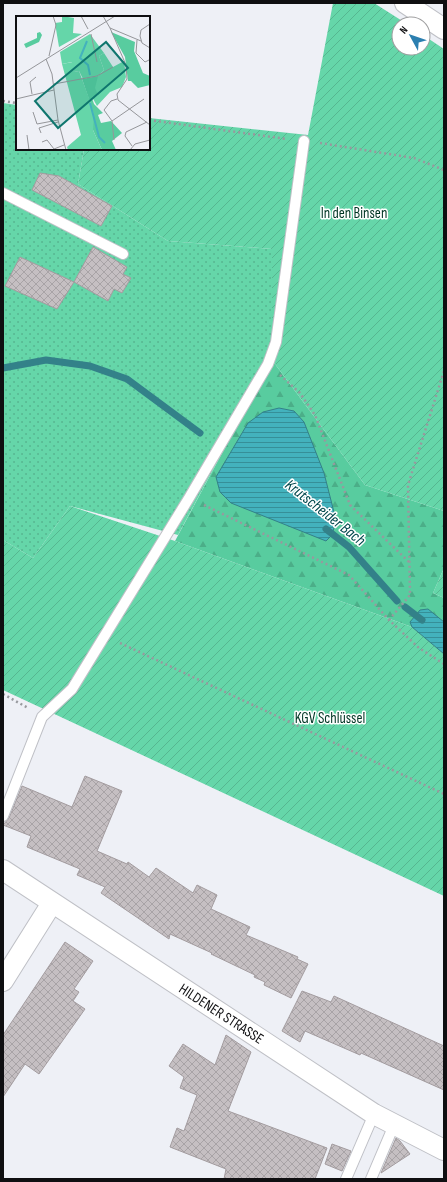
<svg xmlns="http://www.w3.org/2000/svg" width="447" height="1182" viewBox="0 0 447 1182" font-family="'Sofia Sans Condensed',sans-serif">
<defs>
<pattern id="grass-dots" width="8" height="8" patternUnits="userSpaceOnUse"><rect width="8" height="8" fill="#65d6a9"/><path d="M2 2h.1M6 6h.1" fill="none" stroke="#56b690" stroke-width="1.8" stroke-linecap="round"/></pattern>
<pattern id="forest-firs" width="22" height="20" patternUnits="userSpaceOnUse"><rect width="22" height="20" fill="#58cc9f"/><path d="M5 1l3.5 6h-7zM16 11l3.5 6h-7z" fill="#4bae88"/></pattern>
<pattern id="garden-furrows" width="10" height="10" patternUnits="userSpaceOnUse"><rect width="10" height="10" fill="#65d6a9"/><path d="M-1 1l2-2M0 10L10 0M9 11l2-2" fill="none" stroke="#56b690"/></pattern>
<pattern id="water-rules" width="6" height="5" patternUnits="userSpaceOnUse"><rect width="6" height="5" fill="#43b2bd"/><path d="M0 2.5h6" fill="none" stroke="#368f98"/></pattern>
<pattern id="building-cross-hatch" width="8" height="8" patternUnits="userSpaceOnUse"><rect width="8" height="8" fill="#c5bfc2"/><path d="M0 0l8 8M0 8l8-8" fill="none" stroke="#a8a3a6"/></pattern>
</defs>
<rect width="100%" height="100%" fill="#eef0f6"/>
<path fill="url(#grass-dots)" d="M3,103L17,105V149H84L78,184L168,241L272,249V360L178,535L70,506L33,558L3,540Z"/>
<path fill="url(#forest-firs)" d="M272,360L365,485L444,511V568L433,593L444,598V654L412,627L175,541Z"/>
<g fill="url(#garden-furrows)">
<path d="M333,3H374L407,24H399V48H423V35L444,49V511L365,485L272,360V249L168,241L78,184L84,149H149V118L308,135Z"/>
<path d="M70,506L175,541L412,627L444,654V896L3,690V540L33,558Z"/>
<path d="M444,568V598L433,593Z"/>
</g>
<g fill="url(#water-rules)" stroke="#338189">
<path d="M279,408L294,411L304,422L324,473L336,520L332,535L326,541L231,503L220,492L216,477L248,423L263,412Z"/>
<path d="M428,609L444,622V654L412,627L410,622L420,610Z"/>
</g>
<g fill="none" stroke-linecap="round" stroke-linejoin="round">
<g stroke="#338189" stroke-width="7">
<path d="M3,368L46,360L90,366L127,379L200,433"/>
<path d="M326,529L349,547L397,601"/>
<path d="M405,607L422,620"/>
</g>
</g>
<g fill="url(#building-cross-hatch)" stroke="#a39c9f">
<path d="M40,173L59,176L112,206L101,226L32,190Z"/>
<path d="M93,247L127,267L123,274L131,278L122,293L114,289L108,301L74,282Z"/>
<path d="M20,257L74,282L57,309L5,286Z"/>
<path d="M85,776L122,791L97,851L127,864L128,862L149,877L156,868L193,893L197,885L217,895L211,909L250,927L246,935L298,957L297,959L308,964L291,998L264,985L265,982L254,977L255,975L211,954L212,953L170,934L169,939L101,893L105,887L77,875L80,869L27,847L31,836L3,825L9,818L22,786L72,807Z"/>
<path d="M65,942L93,961L74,989L79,992L73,1001L85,1009L39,1074L25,1064L3,1097V1035Z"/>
<path d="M302,991L331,1002L334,996L444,1046V1090L361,1053L360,1055L305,1031L300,1042L282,1031Z"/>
<path d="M226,1035L251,1052L228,1111L327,1148L315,1179H224L226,1169L170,1147L177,1128L184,1131L197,1095L180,1088L184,1077L169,1066L183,1044L215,1065Z"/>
<path d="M396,1138L400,1141L410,1154L381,1173Z"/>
<path d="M332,1144L351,1151L342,1171L325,1164Z"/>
</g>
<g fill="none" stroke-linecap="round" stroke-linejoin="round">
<defs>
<g id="service">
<path d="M3,193L123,254"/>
<path d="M3,816L42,717L72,689L189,498L268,364L276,342L304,141"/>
<path d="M346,1179L374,1114"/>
<path d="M371,1179L394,1125"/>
</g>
<g id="minor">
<path d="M405,3L444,29"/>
<path d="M3,870L374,1114L444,1150"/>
<path d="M3,981L52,903"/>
</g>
</defs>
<use href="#service" stroke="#bfc0c6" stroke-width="12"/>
<use href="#minor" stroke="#bfc0c6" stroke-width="22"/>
<g stroke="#98999e" stroke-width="2.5" stroke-dasharray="2 3" stroke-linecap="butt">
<path d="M3,101L17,103"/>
<path d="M149,120L287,139"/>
<path d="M320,143L414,158L444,170"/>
<path d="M280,375L300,393L315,415L350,505L410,563"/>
<path d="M204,505L349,575L389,620L419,648L444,664"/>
<path d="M389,620L410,595L408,485L444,371"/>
<path d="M120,643L444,794"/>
<path d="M3,694L28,708"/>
</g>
<use href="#service" stroke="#fff" stroke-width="10"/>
<use href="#minor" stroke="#fff" stroke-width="20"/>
</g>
<g text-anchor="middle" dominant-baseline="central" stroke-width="3" stroke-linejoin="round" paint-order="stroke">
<g font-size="15" fill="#003624" stroke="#fff">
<text x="354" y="213">In den Binsen</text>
<text x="330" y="718">KGV Schlüssel</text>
</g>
<g font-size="15" fill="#0f0f11" stroke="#fff">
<text transform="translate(221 1014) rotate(33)">HILDENER STRASSE</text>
</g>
<g font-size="16" font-style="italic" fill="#00474c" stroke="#fff">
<text transform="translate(325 513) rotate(38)">Krutscheider Bach</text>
</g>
</g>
<g transform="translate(16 16)">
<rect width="134" height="134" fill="#eef0f6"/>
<path d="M46,0L58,2L57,17L66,18L43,31L39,7L46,6ZM74,18L88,37L83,40L88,54L82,60L67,63L63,55L58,56L56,46L46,48L44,36Z" fill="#65d6a9"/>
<path d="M24,16L26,19L23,26L10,32L8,28L21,22V17ZM95,16L119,26L118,35L127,57L134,60V69L122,72L115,65H112L109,41ZM82,60V79L76,82L78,88L87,97L82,99L85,107L95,105L106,117L96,125L100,134H86L77,114L75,89L66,63Z" fill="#58cc9f"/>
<path d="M88,37L97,51L108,45L110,61L106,71L94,76L81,90L76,81L82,79L79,72L82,60L88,54L83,40ZM57,46L58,56L63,55L73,82L78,98L77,114L86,134H52L51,131L65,119L46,48Z" fill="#65d6a9"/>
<path fill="none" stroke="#43b2bd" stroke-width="2" d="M71,25L64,42L72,49L74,59M74,87L83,121L89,127"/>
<path fill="none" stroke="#95969a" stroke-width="1" d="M65,0L72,13M87,0L94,12L125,25M134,8L125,14L124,20L126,27L134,32M94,12L110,49L111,63L101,78L102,84L134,109M75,18L81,46M121,24L120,37L129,46L133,44M33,40L40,9L37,0M30,43L36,58L42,104L50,134M0,62L99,0M38,68L81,60L97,51M16,78L14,66L20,61M0,83L38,74M101,83L95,85L88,94L96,105L128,83M17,96L21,108L42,104M96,105L98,124M25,117L23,112L42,106M11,119L13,134M26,126L31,124L38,133L48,129M116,130L109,120L110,116L131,106M114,134L119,128L134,124"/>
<path fill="#0f766e" fill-opacity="0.15" stroke="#0f766e" stroke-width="2" d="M90,26L112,52L42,112L19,85Z"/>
<rect width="134" height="134" fill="none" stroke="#0f0f11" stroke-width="2"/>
</g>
<rect width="447" height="1182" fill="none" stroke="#0f0f11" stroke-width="8"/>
<g transform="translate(411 36) rotate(310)"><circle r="19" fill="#ffffff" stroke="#9f9fa0"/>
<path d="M0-3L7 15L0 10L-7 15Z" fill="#2c7fb0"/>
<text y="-6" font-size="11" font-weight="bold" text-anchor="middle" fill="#0f0f11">N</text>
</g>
</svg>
